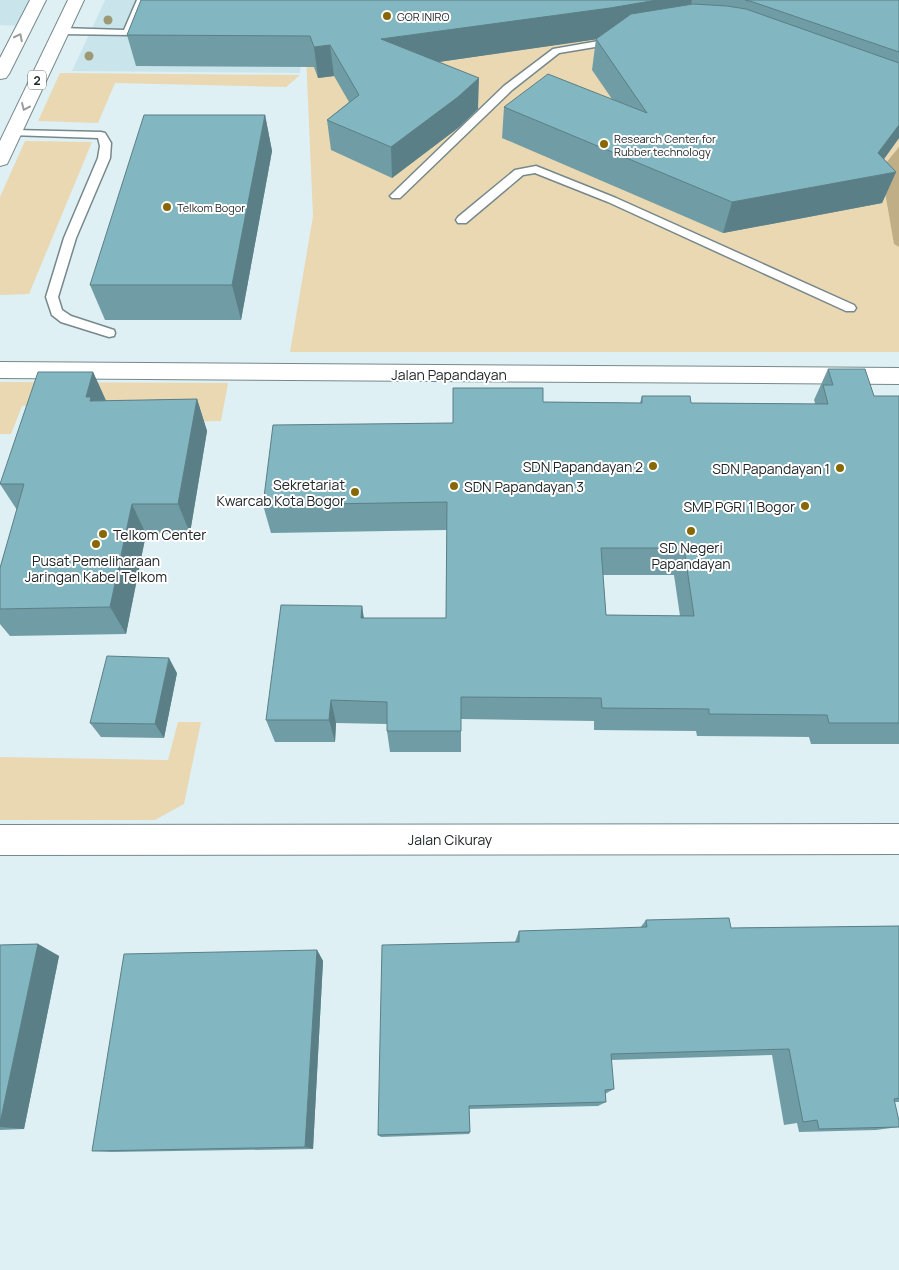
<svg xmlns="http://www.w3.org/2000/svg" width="899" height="1270" viewBox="0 0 899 1270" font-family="Manrope,sans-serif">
<rect width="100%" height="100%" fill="#def0f4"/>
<g fill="#c9e5eb">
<path d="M0,0H32L22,26L0,25Z"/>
<path d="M105,0H307L300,73L72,71Z"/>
</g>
<g fill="#e9d8b2">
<path d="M899,0V352H290L313,216L305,32Z"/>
<path d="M60,73L300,75L286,87L115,83L98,123L38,121Z"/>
<path d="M25,141L92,142L29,294L0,295V197Z"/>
<path d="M0,382L228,383L221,421L119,423L55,405L22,406L11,434H0Z"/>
<path d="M178,722H201L184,804L155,820H0V757L168,760Z"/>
</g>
<path fill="#c0ae87" d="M899,147V247L894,244L881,169Z"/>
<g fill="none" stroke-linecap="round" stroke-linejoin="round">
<defs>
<g id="lane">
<path d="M137,0H147L138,24L130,35L61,34L56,31L61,28L124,30Z"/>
<path d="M616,38L619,39V43L559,53L512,90L400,198H392L390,196L392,194L504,86L553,49Z"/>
<path d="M14,130L101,132L105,133L111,143L110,158L76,238L58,297L62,310L71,316L114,330L115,333L114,336L109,337L61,322L52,315L46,297L64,238L98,158L100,146L98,138L10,135L9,133L10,131Z"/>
<path d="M536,166L616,198L854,305L856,308L854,311H846L608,202L535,173L523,175L466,223H458L456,220L458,217L515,170Z"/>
</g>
<path id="street" d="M899,824V854L0,855V825Z"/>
<path id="secondary" d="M0,362L899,368V384L0,378Z"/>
<g id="highway">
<path d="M30,0H46L9,74L6,78L0,79V58Z"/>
<path d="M68,0H84L9,160L7,164L0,166V141Z"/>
</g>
</defs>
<use href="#lane" stroke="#77888b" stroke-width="3"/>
<use href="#street" stroke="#77888b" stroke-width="2"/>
<use href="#secondary" stroke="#77888b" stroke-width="2"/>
<use href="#highway" stroke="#77888b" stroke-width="2"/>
<use href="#lane" fill="#fff" fill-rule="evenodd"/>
<use href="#street" fill="#fff" fill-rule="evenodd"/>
<use href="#secondary" fill="#fff" fill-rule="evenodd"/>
<use href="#highway" fill="#fff" fill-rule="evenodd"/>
</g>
<g fill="#9e9975">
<circle cx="108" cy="20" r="4.5"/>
<circle cx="89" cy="56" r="4.5"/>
</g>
<g fill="#709da5" fill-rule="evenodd">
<path d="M141,0H899V138L884,159L896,172L882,203L723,233L502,138L504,107L612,99L592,70L596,39L438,62L478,109L458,128L392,178L331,150L327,120L349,102L334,76L318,78L314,67L136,66L127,35Z"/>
<path d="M265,115L272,151L241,320H105L90,285Z"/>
<path d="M828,369L874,396H899V744H811L809,737L697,736L696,731L594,730V721L461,719V752H390L387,731V724L336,723L335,742H275L266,720L362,606L363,618H446L447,530L271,533L263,505L453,423L543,402L640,403L642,396L691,403L814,404L815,403L814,400ZM603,575H674L680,616L606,615Z"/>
<path d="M93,372L106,401L197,399L207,431L190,533L146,534L126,634L10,636L0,624V568L17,510L0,484Z"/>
<path d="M177,673L164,738L101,737L90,723Z"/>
<path d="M646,920L731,928L899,926V1102H894L899,1127L876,1130L799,1132L797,1123L784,1125L772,1055L611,1060L614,1089L605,1094L606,1102L598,1106L469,1109L470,1132L469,1134L381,1137L378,1135L515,942L519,931L640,928Z"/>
<path d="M38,944L59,956L24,1129L0,1130V945Z"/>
<path d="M317,950L323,961L313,1149L112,1152L92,1151Z"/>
</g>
<g fill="#5b7f86">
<path d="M657,0H692L687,24L606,38L383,70L381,39Z"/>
<path d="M330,45L334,76L318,78L314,47Z"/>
<path d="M479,78L478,109L458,128L392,178L391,147Z"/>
<path d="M265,115L272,151L241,320L232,285Z"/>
<path d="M899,125V138L871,177L896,172L882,203L723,233L732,202Z"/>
<path d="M93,372L108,405L106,429L86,397Z"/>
<path d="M197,399L207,431L190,533L178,504Z"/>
<path d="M132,504L146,534L126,634L110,607Z"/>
<path d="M362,606L366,631L361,618Z"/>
<path d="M169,658L177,673L164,738L155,724Z"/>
<path d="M331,700L336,723L335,742L329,720Z"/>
<path d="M38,944L59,956L24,1129L0,1127V1123Z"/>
<path d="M317,950L323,961L313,1149L305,1147Z"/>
</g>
<g fill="#82b6c0" stroke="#5b7f86" fill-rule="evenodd">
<path d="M141,0H657L610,8L381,39L479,78L458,97L391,147L327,120L359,95L330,45L314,47L310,36L127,35Z"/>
<path d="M745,0H899V52L753,2Z"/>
<path d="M693,4L727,6L746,9L899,63V125L878,153L896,172L732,202L504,107L548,74L647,113L596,39L631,14Z"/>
<path d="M144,115H265L232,285H90Z"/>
<path d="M828,369H865L874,396H899V723H829L827,715L709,714V709L602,708L601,698L461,697V731H387V702L331,700L329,720H266L281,605L362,606L361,618H446L447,502L263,505L273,425L453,423V388H543V402L642,403V396H690L691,403L828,404L823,385H833ZM601,548H684L694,616L606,615Z"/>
<path d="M38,372H93L86,397H91L90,401L197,399L178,504H132L110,607L0,609V568L24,484H0Z"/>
<path d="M107,656L169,658L155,724L90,723Z"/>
<path d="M729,918L731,928L899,926V1098L894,1099L899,1121V1127L819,1129L817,1120L803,1122L789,1049L611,1054L614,1089L605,1090L606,1102L469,1106L470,1132L378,1135L382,945L519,942V931L647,927L646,920Z"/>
<path d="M38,944L0,1123V945Z"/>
<path d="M317,950L305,1147L92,1151L124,954Z"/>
</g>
<defs><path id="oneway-chevron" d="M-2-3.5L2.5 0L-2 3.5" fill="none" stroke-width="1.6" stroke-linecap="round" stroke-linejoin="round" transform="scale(1.25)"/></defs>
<g stroke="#9b9e9e">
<use href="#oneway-chevron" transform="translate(19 37) rotate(-63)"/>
<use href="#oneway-chevron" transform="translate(25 107) rotate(114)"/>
</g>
<g fill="#886805" stroke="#fff" stroke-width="2">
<circle cx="387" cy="16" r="5"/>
<circle cx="604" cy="144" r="5"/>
<circle cx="167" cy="207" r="5"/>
<circle cx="653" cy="466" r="5"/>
<circle cx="840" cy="468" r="5"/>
<circle cx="454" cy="486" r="5"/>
<circle cx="355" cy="492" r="5"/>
<circle cx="805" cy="506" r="5"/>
<circle cx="691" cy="531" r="5"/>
<circle cx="103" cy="534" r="5"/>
<circle cx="96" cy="544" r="5"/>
</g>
<g text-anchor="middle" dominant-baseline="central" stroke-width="4" stroke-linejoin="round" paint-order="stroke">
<g font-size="11" fill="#202728" stroke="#fff" text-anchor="start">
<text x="397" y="16">GOR INIRO</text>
<text x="614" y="138">Research Center for<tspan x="614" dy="13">Rubber technology</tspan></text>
<text x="177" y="207">Telkom Bogor</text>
</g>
<rect fill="#fff" stroke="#636868" stroke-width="1" x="28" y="70.5" width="18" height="19" rx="4"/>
<g font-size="12" font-weight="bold" fill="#202728">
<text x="37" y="80">2</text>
</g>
<g font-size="14" fill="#202728" stroke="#fff">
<text x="449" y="374">Jalan Papandayan</text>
<text x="450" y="839">Jalan Cikuray</text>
</g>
<g font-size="14" fill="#202728" stroke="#fff" text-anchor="end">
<text x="643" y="466">SDN Papandayan 2</text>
<text x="830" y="468">SDN Papandayan 1</text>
<text x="345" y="484">Sekretariat<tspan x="345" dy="16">Kwarcab Kota Bogor</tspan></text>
<text x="464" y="486" text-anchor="start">SDN Papandayan 3</text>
<text x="795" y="506">SMP PGRI 1 Bogor</text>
<text x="113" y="534" text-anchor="start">Telkom Center</text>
<text x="691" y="547" text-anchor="middle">SD Negeri<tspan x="691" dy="16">Papandayan</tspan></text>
<text x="96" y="560" text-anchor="middle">Pusat Pemeliharaan<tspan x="96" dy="16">Jaringan Kabel Telkom</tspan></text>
</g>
</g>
</svg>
